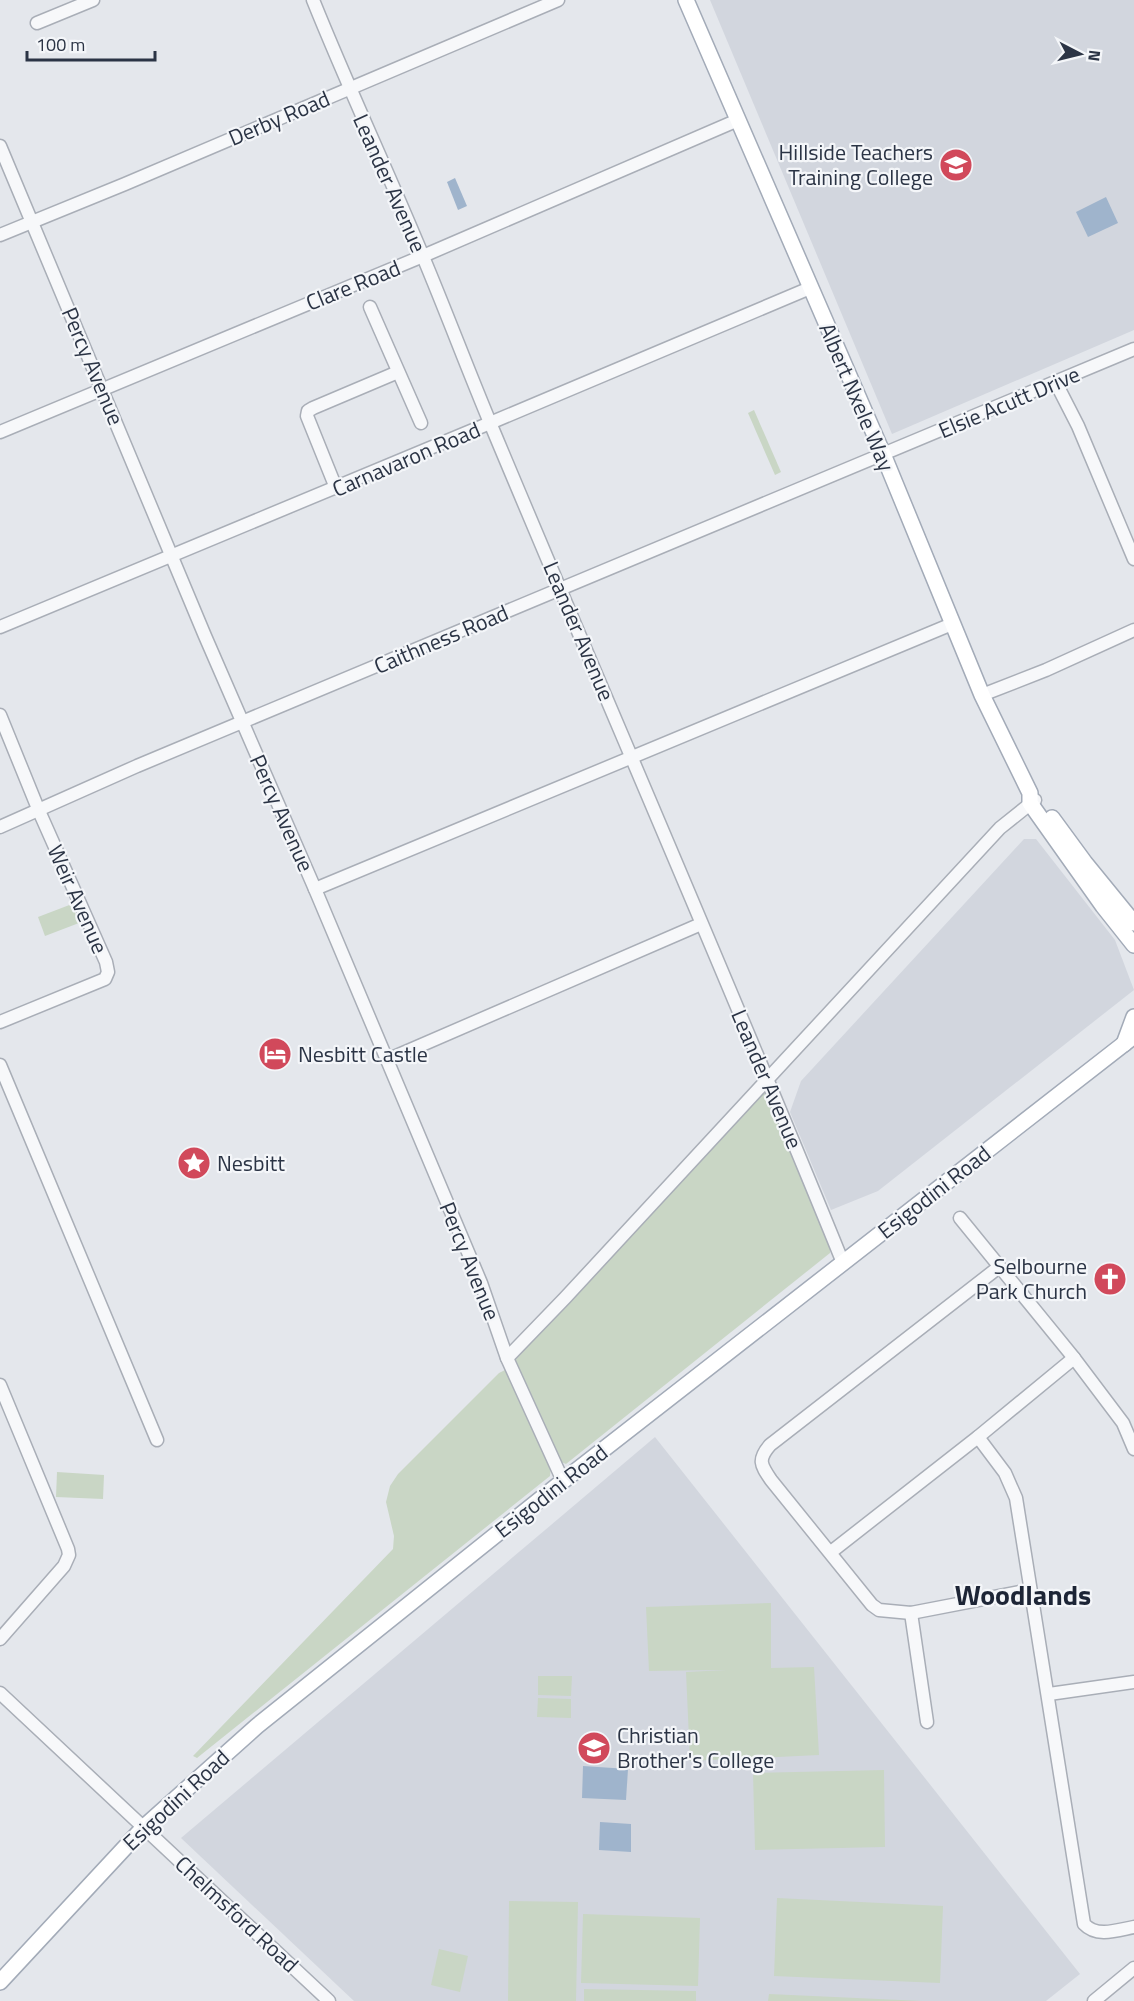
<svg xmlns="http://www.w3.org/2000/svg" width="1134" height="2001" viewBox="0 0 1134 2001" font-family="'Titillium Web',sans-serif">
<rect width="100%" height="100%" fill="#e4e7ec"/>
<g fill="#d2d6de">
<path d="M710,0H1134V330L892,434Z"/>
<path d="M1024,839H1036L1115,940L1134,990L878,1191L831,1210L790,1112L801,1081Z"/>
<path d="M655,1437L1080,1974L1046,2001H354L181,1838Z"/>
</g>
<g fill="#c9d6c5">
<path d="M754,410L781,472L775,475L748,413Z"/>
<path d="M72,904L79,923L45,936L38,917Z"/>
<path d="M762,1091L768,1093L830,1245V1253L566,1464L559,1461L515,1360Z"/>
<path d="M505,1370L509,1372L551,1467L550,1476L197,1758L193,1756L393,1549L394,1536L386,1502L390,1486L398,1474L499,1373Z"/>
<path d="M57,1472L104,1475L103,1499L56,1497Z"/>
<path d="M771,1603V1668L814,1667L819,1755L690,1761L686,1672L726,1670L649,1671L646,1607Z"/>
<path d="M538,1676H572L571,1696L538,1695Z"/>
<path d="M538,1698L571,1699V1718L537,1717Z"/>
<path d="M884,1770L885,1847L755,1850L753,1773Z"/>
<path d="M777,1898L943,1906L940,1983L774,1976Z"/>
<path d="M509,1901L578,1902L576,2001H508Z"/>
<path d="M583,1914L700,1918L698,1986L581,1983Z"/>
<path d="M439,1949L468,1956L460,1992L431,1985Z"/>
<path d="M584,1989L696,1991V2001H584Z"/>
<path d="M769,1994L922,2001H768Z"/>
</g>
<g fill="#9fb4cc">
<path d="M455,178L467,206L458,210L447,182Z"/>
<path d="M1106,197L1118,223L1088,237L1076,212Z"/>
<path d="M583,1766L628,1769L626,1800L582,1798Z"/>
<path d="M600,1822L631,1824V1852L599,1850Z"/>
</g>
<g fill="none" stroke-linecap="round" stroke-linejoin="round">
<defs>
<g id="minor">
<path d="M313,0C348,87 388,172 424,259C447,314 468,370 491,425C608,705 729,982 843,1263"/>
<path d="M37,23L93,0"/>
<path d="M0,146L205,636L315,889L481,1283L507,1358L563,1481"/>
<path d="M0,235L125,184L558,0"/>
<path d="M370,307L421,423"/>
<path d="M1056,383L1078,426L1134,559"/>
<path d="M0,432L423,256L738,120"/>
<path d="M336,488L307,416L308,411L313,408L398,372"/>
<path d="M0,627L490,423L810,288"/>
<path d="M982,695L1046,670L1134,630"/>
<path d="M0,715L39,811L106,962L108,972L105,979L0,1022"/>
<path d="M0,827L137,766L1134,349"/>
<path d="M315,889L952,624"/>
<path d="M387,1060L701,924"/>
<path d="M0,1065L157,1440"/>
<path d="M960,1218L1074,1358L1123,1423L1134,1449"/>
<path d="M999,1267L770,1445C757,1460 761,1465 771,1480L872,1605L879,1610L911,1613L1030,1590"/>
<path d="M507,1358L565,1298L1000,828L1035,800"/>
<path d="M0,1385L68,1549L69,1555L64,1566L0,1639"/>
<path d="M978,1437L1005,1473L1016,1498L1084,1924C1097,1938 1118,1930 1134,1927"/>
<path d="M831,1552L978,1437L1074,1358"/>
<path d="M911,1613L927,1722"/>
<path d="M0,1693L329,2001"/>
<path d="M1049,1694L1134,1682"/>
<path d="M1094,2001L1134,1968"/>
</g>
<g id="major">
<path d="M686,0L883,454L982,695L1030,793V803L1103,906L1134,945"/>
<path d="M1052,818L1085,863L1134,923"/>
<path d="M1124,1044L1134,1017"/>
<path d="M0,1982L144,1827L257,1726L563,1481L1134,1036"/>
</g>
</defs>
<use href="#minor" stroke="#a9aeb7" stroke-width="15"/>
<use href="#major" stroke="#a3abb8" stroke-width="18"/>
<use href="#minor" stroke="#f7f8fa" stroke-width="12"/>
<use href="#major" stroke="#fff" stroke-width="15"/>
</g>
<defs>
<symbol id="university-disc" viewBox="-11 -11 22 22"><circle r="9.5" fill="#d1495b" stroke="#f4f6f9"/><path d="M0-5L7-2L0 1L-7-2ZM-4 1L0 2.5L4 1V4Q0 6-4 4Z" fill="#fff"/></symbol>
<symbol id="hotel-disc" viewBox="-11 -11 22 22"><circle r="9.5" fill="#d1495b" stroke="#f4f6f9"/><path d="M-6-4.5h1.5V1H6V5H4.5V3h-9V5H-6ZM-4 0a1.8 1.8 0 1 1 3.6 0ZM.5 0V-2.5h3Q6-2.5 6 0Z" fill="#fff"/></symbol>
<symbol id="sight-disc" viewBox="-11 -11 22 22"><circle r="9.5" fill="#d1495b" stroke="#f4f6f9"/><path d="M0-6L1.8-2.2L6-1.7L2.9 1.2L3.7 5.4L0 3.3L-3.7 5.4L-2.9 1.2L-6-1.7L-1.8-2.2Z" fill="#fff"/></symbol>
<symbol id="church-disc" viewBox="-11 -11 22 22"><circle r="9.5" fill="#d1495b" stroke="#f4f6f9"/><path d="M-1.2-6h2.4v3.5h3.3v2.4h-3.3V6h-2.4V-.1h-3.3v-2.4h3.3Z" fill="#fff"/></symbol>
<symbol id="school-disc" viewBox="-11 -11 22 22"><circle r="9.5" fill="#d1495b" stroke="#f4f6f9"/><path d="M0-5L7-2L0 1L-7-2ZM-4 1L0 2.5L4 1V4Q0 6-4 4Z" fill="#fff"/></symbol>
</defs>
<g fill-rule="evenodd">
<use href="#university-disc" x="937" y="146" width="38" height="38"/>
<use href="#hotel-disc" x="256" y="1035" width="38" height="38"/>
<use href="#sight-disc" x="175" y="1144" width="38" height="38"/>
<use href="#church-disc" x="1091" y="1260" width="38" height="38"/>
<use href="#school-disc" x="575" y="1729" width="38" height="38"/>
</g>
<g text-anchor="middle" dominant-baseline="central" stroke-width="4.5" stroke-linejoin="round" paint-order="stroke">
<g font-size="22" fill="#2b3445" stroke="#f4f6f9">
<text transform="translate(279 118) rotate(-23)">Derby Road</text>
<text transform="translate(390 183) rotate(66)">Leander Avenue</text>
<text transform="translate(353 285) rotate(-22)">Clare Road</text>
<text transform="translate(93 366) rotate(67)">Percy Avenue</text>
<text transform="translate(857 397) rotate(67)">Albert Nxele Way</text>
<text transform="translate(1009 402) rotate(-23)">Elsie Acutt Drive</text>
<text transform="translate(406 459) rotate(-23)">Carnavaron Road</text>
<text transform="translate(579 631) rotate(67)">Leander Avenue</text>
<text transform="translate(441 639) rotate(-23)">Caithness Road</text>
<text transform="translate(282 813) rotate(66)">Percy Avenue</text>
<text transform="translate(78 899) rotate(66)">Weir Avenue</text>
<text transform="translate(767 1079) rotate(67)">Leander Avenue</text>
<text transform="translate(934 1192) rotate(-38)">Esigodini Road</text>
<text transform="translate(470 1261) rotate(68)">Percy Avenue</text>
<text transform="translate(551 1491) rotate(-38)">Esigodini Road</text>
<text transform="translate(176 1800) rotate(-43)">Esigodini Road</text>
<text transform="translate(237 1914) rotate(43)">Chelmsford Road</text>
</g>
<g font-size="22" fill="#2b3445" stroke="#f4f6f9" text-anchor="start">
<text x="933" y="152" text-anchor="end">Hillside Teachers<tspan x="933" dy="25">Training College</tspan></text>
<text x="298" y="1054">Nesbitt Castle</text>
<text x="217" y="1163">Nesbitt</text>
<text x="1087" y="1266" text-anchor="end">Selbourne<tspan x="1087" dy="25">Park Church</tspan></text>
<text x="617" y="1735">Christian<tspan x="617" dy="25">Brother's College</tspan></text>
</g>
<g font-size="28" font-weight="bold" fill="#1d2536" stroke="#f4f6f9">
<text x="1023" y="1594">Woodlands</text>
</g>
</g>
<g transform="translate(1080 54) rotate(97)" stroke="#f4f6f9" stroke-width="4.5" paint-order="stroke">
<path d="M0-4.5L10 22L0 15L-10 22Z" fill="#2b3445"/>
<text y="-9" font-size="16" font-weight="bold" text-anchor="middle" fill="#2b3445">N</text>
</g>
<path d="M27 51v9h128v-9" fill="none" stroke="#2b3445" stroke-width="3"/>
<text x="36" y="51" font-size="18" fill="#2b3445" stroke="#f4f6f9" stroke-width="4.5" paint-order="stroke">100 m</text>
</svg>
